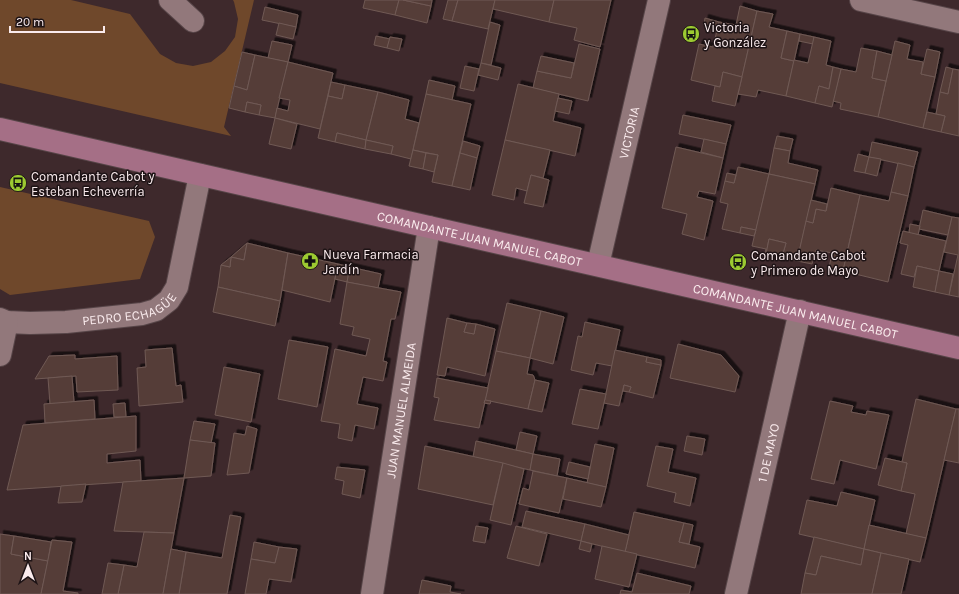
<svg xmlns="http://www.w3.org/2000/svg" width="959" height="594" viewBox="0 0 959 594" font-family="Karla,sans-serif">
<defs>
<filter id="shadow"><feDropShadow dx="3.5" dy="-3.5" stdDeviation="0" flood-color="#0009"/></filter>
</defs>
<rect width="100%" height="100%" fill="#3e292c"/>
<g fill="#6f482b">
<path d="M0,0H71L130,14L160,54L176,63L193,66L211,62L225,51L235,37L238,19L234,2L233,0H254L224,127L231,136L0,83Z"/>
<path d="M0,187L149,221L155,237L140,279L10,295L0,289Z"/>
</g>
<g fill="#543e39" stroke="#705954" filter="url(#shadow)">
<path d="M365,0H399L395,15L363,8Z"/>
<path d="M399,0H403L431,6L427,23L395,15Z"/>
<path d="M403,0H432L431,6Z"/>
<path d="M448,0H458L452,21L443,19Z"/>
<path d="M458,0H495L488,29L452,21Z"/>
<path d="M495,0H554L549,22L493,9Z"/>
<path d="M554,0H611L600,47L574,40L577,28L549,22Z"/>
<path d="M740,6L757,11L742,77L723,72L720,87L691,80L699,44L713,47L719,22L736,25Z"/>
<path d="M265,7L298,15L296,27L262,20Z"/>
<path d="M757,11L773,14L769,27L787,31L781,58L794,61L786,96L758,90L756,97L738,94Z"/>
<path d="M705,18L719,22L717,28L704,25Z"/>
<path d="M490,22L500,25L491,65L481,63Z"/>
<path d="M279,23L296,27L293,39L276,35Z"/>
<path d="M787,31L800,34L794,61L781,58Z"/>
<path d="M800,34L814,37L813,44L799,41Z"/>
<path d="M376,36L390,39L387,48L374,45Z"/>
<path d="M390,37L402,39L399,51L387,48Z"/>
<path d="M814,37L831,41L826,65L833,67L829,89L819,86L815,103L786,96L794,60L808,63Z"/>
<path d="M272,41L292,45L288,62L268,58Z"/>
<path d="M895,41L910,45L907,59L923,62L921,74L935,77L923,128L878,117Z"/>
<path d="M579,44L600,49L588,101L533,88L537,71L571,78Z"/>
<path d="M861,48L877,51L872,78L886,81L878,117L840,109L841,103L833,101L841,69L856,72Z"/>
<path d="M927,49L940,52L935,77L921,74Z"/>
<path d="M877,51L892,55L886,81L872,78Z"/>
<path d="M242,52L255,55L247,90L234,86Z"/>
<path d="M255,55L288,62L275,118L259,115L261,105L247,102L245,112L229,108L234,86L247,90Z"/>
<path d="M541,56L574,63L571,78L537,71Z"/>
<path d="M288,62L333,73L320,129L275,118L277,108L288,111L290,100L279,98Z"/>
<path d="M481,63L501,68L498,80L478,75Z"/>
<path d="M465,66L479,69L474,91L460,88Z"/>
<path d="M833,67L841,69L832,107L815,103L819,86L829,89Z"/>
<path d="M946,67L953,69L948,94L940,92Z"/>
<path d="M953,69L959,70V136L941,132L945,116L936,114L940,92L948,94Z"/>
<path d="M723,72L742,77L735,106L712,101L715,86L720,87Z"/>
<path d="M429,80L455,86L452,100L426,94Z"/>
<path d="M331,82L345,85L342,99L328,96Z"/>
<path d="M518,84L559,94L553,121L581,128L575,156L505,140Z"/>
<path d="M345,85L378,92L366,140L337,133L335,142L318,138L328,96L342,99Z"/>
<path d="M378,92L409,100L405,119L419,123L411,159L391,154L393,146L366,140Z"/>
<path d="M426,94L471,104L452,186L432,182L438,155L413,150Z"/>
<path d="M558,98L572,101L569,114L555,111Z"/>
<path d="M247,102L261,105L259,115L245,112Z"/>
<path d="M927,112L945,116L941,132L923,128Z"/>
<path d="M683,115L731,125L726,144L679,134Z"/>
<path d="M275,118L297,124L291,149L269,144Z"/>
<path d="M337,133L366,140L365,149L335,142Z"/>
<path d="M777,136L793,139L790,151L774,148Z"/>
<path d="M704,139L726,144L723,158L701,152Z"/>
<path d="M366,140L393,146L391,154L365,149Z"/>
<path d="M505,140L550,150L543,178L531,175L527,191L516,188L514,200L492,195Z"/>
<path d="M463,141L480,146L477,158L460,153Z"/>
<path d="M872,142L918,152L914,167L869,157Z"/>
<path d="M676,147L723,158L715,194L699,191L697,197L713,201L704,240L682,234L687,214L662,208Z"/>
<path d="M774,148L790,151L788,163L818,170L815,184L769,174Z"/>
<path d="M413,150L426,153L423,169L409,166Z"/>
<path d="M426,153L438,155L434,172L423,169Z"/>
<path d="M460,153L477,158L470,190L452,186Z"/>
<path d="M858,154L869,157L865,173L854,171Z"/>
<path d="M869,157L881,159L877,176L865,173Z"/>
<path d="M898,163L914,167L908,196L891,192Z"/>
<path d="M738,167L769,174L756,230L741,227L740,233L722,229L728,204L720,202L725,181L734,183Z"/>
<path d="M727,173L736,175L734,183L725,181Z"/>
<path d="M769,174L815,184L797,261L782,257L786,243L769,239L766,254L765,253L766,249L752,246Z"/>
<path d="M531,175L549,180L543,207L524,203Z"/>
<path d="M831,188L860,195L843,271L829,268L832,253L816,250L812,264L797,261L806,221L813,223L816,209L826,211Z"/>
<path d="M891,192L908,196L888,282L843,271L860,195L889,201Z"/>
<path d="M811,200L827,204L826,211L816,209L813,223L806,221Z"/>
<path d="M923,210L952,217L948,235L919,229Z"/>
<path d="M952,217L959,218V297L949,295L958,255L944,252Z"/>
<path d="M910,224L920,226L918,235L909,233Z"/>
<path d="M741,227L756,230L754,236L740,233Z"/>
<path d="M903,231L946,241L939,271L917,266L914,277L901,274L908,245L900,243Z"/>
<path d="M769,239L786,243L782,257L766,254Z"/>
<path d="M247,243L244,260L231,257Z"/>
<path d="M247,243L288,253L280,301L218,287L221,265L230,267L231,257L244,260Z"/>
<path d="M288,253L338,264L330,302L282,290Z"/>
<path d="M231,257L230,267L221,265Z"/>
<path d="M338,264L350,267L347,282L335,279Z"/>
<path d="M917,266L939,271L935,292L913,287Z"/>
<path d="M350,267L381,274L378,288L347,282Z"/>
<path d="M939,271L953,274L949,295L935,292Z"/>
<path d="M347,282L401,292L395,319H391L383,361L387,362L383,381L363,377L357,404L378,408L374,429L355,425L352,441L338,438L340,424L321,421L335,349L366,356L370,339L352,335L354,327L340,324Z"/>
<path d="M218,287L280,301L275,326L213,312Z"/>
<path d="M507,303L541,311L530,358L496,351Z"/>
<path d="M541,311L564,317L553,364L530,358Z"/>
<path d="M447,318L467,323L464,332L474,334L476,324L495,329L485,376L447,367L445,376L437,375Z"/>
<path d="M585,322L620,330L612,366L596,363L593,375L571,370L578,336L582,337Z"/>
<path d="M467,323L476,324L474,334L464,332Z"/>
<path d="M289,340L328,347L317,407L278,399Z"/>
<path d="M678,344L721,355L739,376L735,392L670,378Z"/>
<path d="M172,348L176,386L181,385L183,402L139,406L137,368L146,367L145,350Z"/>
<path d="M615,350L647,357L646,362L661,365L653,398L629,392L631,387L624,385L619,406L604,403Z"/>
<path d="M496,351L530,358L527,374L533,375L534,377L535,380L528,409L485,400Z"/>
<path d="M75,355V359L117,356L118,390L77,392L76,376L35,379L49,356Z"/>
<path d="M647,357L661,360V365L646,362Z"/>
<path d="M224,367L260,374L251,422L215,415Z"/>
<path d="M72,376L74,402L50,404L48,378Z"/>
<path d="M437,378L488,388L479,428L434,420L439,398L434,397Z"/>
<path d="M535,380L549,383L542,412L528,409Z"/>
<path d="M624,385L631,387L629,392L623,391Z"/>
<path d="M580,389L606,394L598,429L572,424Z"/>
<path d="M916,399L956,409L926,538L906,534L915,494L901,491L907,463L902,462Z"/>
<path d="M94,400L95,419L45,423L44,404Z"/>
<path d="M485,400L491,401L490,404L484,403Z"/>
<path d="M830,401L853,406L851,412L866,415L867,411L889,415L876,469L840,460L834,484L811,479Z"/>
<path d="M125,403L126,417H114L113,404Z"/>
<path d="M956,409H959V463L944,460Z"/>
<path d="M136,416V451L107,454V463L140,460L141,481L7,490L23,425Z"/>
<path d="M194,421L215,424L211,443L190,440Z"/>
<path d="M247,426L257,429L249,473L227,475L234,433L245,435Z"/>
<path d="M520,432L537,436L533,454L516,450Z"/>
<path d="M687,436L705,439L702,455L684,451Z"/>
<path d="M190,440L215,443L211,476L184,478Z"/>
<path d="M476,441L533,454L530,470L473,457Z"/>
<path d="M595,444L614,448L606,487L587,483Z"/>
<path d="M425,446L503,463L493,505L418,489Z"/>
<path d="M656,446L673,449L668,472L696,478L690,506L674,502L676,493L647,486Z"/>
<path d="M533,454L560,459L557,476L530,470Z"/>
<path d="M885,458L907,463L901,491L878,485Z"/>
<path d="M569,462L590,467L588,479L566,474Z"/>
<path d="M503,463L524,469L511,525L490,520Z"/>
<path d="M337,467L365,470L360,498L342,494L344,481L335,479Z"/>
<path d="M533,471L567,478L559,513L519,504L523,488L529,490Z"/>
<path d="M184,478L174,533L114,531L123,482Z"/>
<path d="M567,478L606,487L601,507L563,499Z"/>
<path d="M86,484L82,502L58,503L61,486Z"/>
<path d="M841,492L875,500L864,549L799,534L807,500L837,506Z"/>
<path d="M526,511L585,524L581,541L522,527Z"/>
<path d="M634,512L684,523L679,542L700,547L695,568L625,552Z"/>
<path d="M230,515L241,517L227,594H179L186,552L222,558Z"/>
<path d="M684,523L693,525L689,544L679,542Z"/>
<path d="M585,524L629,535L625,552L581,541Z"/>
<path d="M869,525L926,538L920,562L864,549Z"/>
<path d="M476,526L488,528L485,543L473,541Z"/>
<path d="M516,526L547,534L539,566L507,558Z"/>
<path d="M144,532L174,533L163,594H118L124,565L137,567Z"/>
<path d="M0,534L14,536L11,554L48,561L41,594H0Z"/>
<path d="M14,536L51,542L48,561L11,554Z"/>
<path d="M814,537L864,549L861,565L821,556L816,575L805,573Z"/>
<path d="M52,540L72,542L63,591L78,593V594H41Z"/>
<path d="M581,541L592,544L590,552L579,549Z"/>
<path d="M254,542L279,547L275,563L251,559Z"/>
<path d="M602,546L637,554L629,587L595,579Z"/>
<path d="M279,547L297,549L291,582L269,579L266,594H245L251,559L275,563Z"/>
<path d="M171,549L186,552L179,594H163Z"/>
<path d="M864,549L881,553L872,594H801L805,573L816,575L821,556L861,565Z"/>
<path d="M881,553L909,559L901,594H872Z"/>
<path d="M108,563L124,565L118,594H102Z"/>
<path d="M637,573L691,586L689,594H620L621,590L632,592Z"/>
<path d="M422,580L451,586L450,592L461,594H419Z"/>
</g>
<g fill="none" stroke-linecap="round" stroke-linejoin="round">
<defs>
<g id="street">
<path d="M170,0L193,21"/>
<path d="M861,0L959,22"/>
<path id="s1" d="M598,265L659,0"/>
<path id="s2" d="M0,319L7,322L30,323L66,322L142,314L156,310L169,300L177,287L200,175"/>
<path d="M0,355L7,322"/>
<path id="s3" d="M372,594L429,227"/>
<path id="s4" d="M736,594L800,311"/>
</g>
<g id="secondary">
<path id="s5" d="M0,129L959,348"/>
</g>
</defs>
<use href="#street" stroke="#574548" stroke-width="24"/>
<use href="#secondary" stroke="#574548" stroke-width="24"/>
<use href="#street" stroke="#92787b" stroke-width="22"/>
<use href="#secondary" stroke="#a56f86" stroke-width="22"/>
</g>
<defs>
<symbol id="bus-disc" viewBox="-11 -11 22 22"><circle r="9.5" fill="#9cca31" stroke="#1e1416"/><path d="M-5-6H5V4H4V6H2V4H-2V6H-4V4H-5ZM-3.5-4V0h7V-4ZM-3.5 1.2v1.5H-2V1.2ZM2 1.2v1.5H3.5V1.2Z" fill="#111"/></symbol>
<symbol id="pharmacy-disc" viewBox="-11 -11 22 22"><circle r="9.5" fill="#9cca31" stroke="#1e1416"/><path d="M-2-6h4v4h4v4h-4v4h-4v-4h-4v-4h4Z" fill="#111"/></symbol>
</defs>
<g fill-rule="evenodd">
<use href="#bus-disc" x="681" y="24" width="20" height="20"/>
<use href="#bus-disc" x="8" y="173" width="20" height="20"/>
<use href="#pharmacy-disc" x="300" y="251" width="20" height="20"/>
<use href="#bus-disc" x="728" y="252" width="20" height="20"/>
</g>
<g text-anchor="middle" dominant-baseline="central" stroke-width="3" stroke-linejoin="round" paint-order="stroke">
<g font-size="13" fill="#faebed" stroke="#1e1416" text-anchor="start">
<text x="704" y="27">Victoria<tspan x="704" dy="15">y González</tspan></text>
<text x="31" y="176">Comandante Cabot y<tspan x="31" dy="15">Esteban Echeverría</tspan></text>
<text x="323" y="254">Nueva Farmacia<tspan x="323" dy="15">Jardín</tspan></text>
<text x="751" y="255">Comandante Cabot<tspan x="751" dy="15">y Primero de Mayo</tspan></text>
</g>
<g font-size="13" fill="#faebed" stroke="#1e1416">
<text stroke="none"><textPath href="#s1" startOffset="136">VICTORIA</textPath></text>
<text stroke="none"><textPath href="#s5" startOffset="492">COMANDANTE JUAN MANUEL CABOT</textPath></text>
<text stroke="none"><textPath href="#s2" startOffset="132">PEDRO ECHAGÜE</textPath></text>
<text stroke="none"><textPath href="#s5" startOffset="816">COMANDANTE JUAN MANUEL CABOT</textPath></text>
<text stroke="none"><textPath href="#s3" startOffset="186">JUAN MANUEL ALMEIDA</textPath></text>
<text stroke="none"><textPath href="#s4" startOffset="145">1 DE MAYO</textPath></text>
</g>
</g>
<g transform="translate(28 566)" stroke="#1e1416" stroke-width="3" paint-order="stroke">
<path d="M0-3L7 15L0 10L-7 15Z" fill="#faebed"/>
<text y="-6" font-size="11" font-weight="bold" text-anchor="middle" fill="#faebed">N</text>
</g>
<path d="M10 26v6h94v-6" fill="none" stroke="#faebed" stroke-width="2"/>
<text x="16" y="26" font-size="12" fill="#faebed" stroke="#1e1416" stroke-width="3" paint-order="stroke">20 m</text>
</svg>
